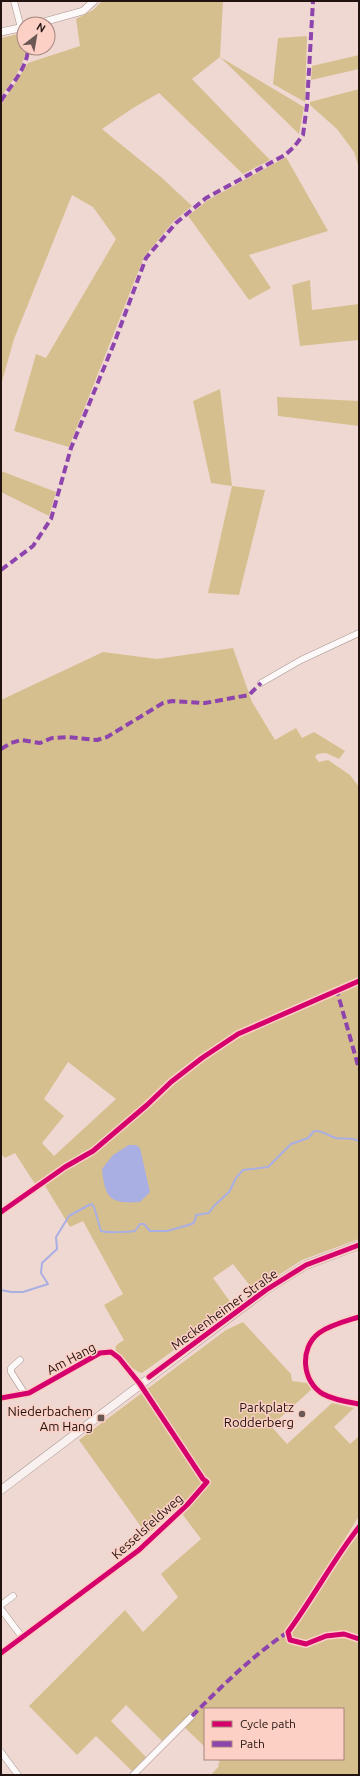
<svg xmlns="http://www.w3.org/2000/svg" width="360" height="1776" viewBox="0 0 360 1776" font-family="Ubuntu,sans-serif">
<rect width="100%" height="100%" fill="#efd8d2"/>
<g fill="#d6bf8f" fill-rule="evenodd">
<path d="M102,1H223L220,57L304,107L299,134L220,57L192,79L270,160L243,174L159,93L133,108L102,129L161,177L192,206L174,221L144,257L69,447L14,431L36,354L46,358L116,239L93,207L72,195L14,339L1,385V105L28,63L80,46L76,19L93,10Z"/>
<path d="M22,33L24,48L26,49C24,67 11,82 1,97V38Z"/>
<path d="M307,36L305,102L273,84L278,38Z"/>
<path d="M359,55V69L311,80L312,66Z"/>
<path d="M359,89V168L354,152L337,129L310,105V102Z"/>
<path d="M286,157L328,231L249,255L271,288L249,300L188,216L208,200Z"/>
<path d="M310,280L312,310L359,304V340L300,346L292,285Z"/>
<path d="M220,389L232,486L265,490L239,595L208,593L232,486L211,483L193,401Z"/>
<path d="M277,397L359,401V426L278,416Z"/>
<path d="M1,471L56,492L49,516L1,492Z"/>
<path d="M233,648L252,702L275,740L296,728L302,738L314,732L345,751L339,759L326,753L317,754L315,757L319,762L328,760L350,775L359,787V979L237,1032L201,1056L170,1081L92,1150L65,1165L35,1184L15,1153L5,1158L1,1154V700L103,652L157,659ZM68,1062L116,1099L54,1156L42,1143L64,1116L44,1099Z"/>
<path d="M359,983V1239L302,1260L254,1291L233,1264L213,1278L234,1307L142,1373C135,1372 112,1354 116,1346C117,1344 121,1342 124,1340L104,1305L123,1294L83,1221L70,1227L44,1184L66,1168L94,1153L203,1060L239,1036Z"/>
<path d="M243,1322L291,1374L292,1381L307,1383L312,1389L271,1426L287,1444L332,1403L354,1408L334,1427L350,1444L359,1436V1516L298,1614L285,1631L291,1632C316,1601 334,1564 359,1532V1775H211L219,1766L218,1764L220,1762L217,1759H343V1709H205V1747L180,1723L162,1741L126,1705L111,1721L146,1757L132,1771L96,1736L77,1755L29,1706L125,1610L143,1632L178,1597L161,1574L201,1539L177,1507L147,1535L79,1440L226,1330Z"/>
</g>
<path fill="#a9aee3" d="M129,1145H136L140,1148L150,1192L140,1202C110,1204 105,1199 102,1169L113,1155Z"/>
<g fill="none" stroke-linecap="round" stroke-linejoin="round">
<path stroke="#a9aee3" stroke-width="2" d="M1,1290L11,1292H23L48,1284L41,1273L42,1263L57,1249L56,1237L69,1216L89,1205L92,1204L94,1207L101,1231C107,1233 128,1232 135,1231L140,1224H144L150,1231H167L192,1224L195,1221L196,1215L209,1213L214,1206L229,1192L236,1178L243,1170L268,1167L291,1144L308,1138L314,1131C323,1130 328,1136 336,1138C345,1140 349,1136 359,1141"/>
<defs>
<g id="minor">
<path d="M14,1L21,28"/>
<path d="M261,683L301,660L359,633"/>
<path d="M337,991L359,981"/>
<path d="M1,1212L41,1184"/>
<path d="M359,1317C346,1321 330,1325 319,1333C299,1348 302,1382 323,1394C334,1400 347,1402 359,1404"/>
<path d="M20,1360L11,1368V1372L25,1394"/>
<path d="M1,1398L29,1393L100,1353L111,1352L119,1358L140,1384L203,1479L207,1482L187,1505L139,1550L1,1653"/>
<path d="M1,1605L13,1596"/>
<path d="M1,1609L22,1637"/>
<path d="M1,1752L18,1775"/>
<path d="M133,1775L192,1716"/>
</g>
<g id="tertiary">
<path d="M36,24L83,11L94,1"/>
<path d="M1,32L24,27"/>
</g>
<path id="secondary" d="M1,1490L266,1290L306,1265L359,1245"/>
</defs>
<use href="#minor" stroke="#a89591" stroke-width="7"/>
<use href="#tertiary" stroke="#a89591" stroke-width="8"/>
<use href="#secondary" stroke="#a89591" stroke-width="9"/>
<use href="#minor" stroke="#fdf9f8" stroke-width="6"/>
<use href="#tertiary" stroke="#fdf9f8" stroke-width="7"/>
<use href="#secondary" stroke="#f8f1ef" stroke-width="8"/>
<g stroke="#8e44ad" stroke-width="4" stroke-dasharray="8 4" stroke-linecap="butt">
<path d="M21,28L24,32"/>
<path d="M1,101C11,85 28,67 28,48"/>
<path d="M1,570L33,546L51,519L71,448L115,341L146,258L176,223L206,198L285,155L294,147L303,135L307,105L313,1"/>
<path d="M1,749L11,743L21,740L40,743L52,738L68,737L97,740L107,737L163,703L172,701L205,703L249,695L261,683"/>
<path d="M334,992L337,991L359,1069"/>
<path d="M192,1716C222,1686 252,1656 288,1632"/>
</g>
<defs>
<g id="cycleway">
<path d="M1,1212L65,1167L93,1151L147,1105L171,1082L202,1058L238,1034L359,981"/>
<path d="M359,1317C346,1321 330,1325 319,1333C299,1348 302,1382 323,1394C334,1400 347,1402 359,1404"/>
<path d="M149,1377L266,1290L306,1265L359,1245"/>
<path d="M1,1398L29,1393L100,1353L111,1352L119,1358L140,1384L203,1479L207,1482L187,1505L139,1550L1,1653"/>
<path d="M359,1527C333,1560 313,1598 288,1632L290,1640L306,1644L326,1636L344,1634L359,1639"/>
</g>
</defs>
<use href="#cycleway" stroke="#fcd0c5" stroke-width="8"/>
<use href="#cycleway" stroke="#d6006c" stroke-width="5"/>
</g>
<g fill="#6a5854" stroke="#fcd0c5" stroke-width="1.5">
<circle cx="302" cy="1414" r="4"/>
<rect x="97" y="1414" width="8" height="8" rx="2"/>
</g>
<g text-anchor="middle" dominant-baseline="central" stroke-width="3" stroke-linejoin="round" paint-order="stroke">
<g font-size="13" fill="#221310" stroke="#fcd0c5">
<text transform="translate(224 1309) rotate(-36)">Meckenheimer Straße</text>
<text transform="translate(71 1358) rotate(-28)">Am Hang</text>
<text transform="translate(147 1526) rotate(-42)">Kesselsfeldweg</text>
</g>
<g font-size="13" fill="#221310" stroke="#fcd0c5" text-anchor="end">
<text x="294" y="1407">Parkplatz<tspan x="294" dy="15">Rodderberg</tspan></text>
<text x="93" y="1411">Niederbachem<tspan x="93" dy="15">Am Hang</tspan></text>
</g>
</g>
<rect width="360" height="1776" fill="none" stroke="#221310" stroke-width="4"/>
<rect x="204" y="1708" width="140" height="52" fill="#fcd0c5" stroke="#a5847d"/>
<rect x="212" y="1721" width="20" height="6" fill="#d6006c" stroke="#a5847d"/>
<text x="240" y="1728" font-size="12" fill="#221310">Cycle path</text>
<rect x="212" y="1741" width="20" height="6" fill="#8e44ad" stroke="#a5847d"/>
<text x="240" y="1748" font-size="12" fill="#221310">Path</text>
<g transform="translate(36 36) rotate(31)"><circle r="19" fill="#fcd0c5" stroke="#a5847d"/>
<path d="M0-3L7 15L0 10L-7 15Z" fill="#6a5854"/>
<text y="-6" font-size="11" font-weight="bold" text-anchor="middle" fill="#221310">N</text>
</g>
</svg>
